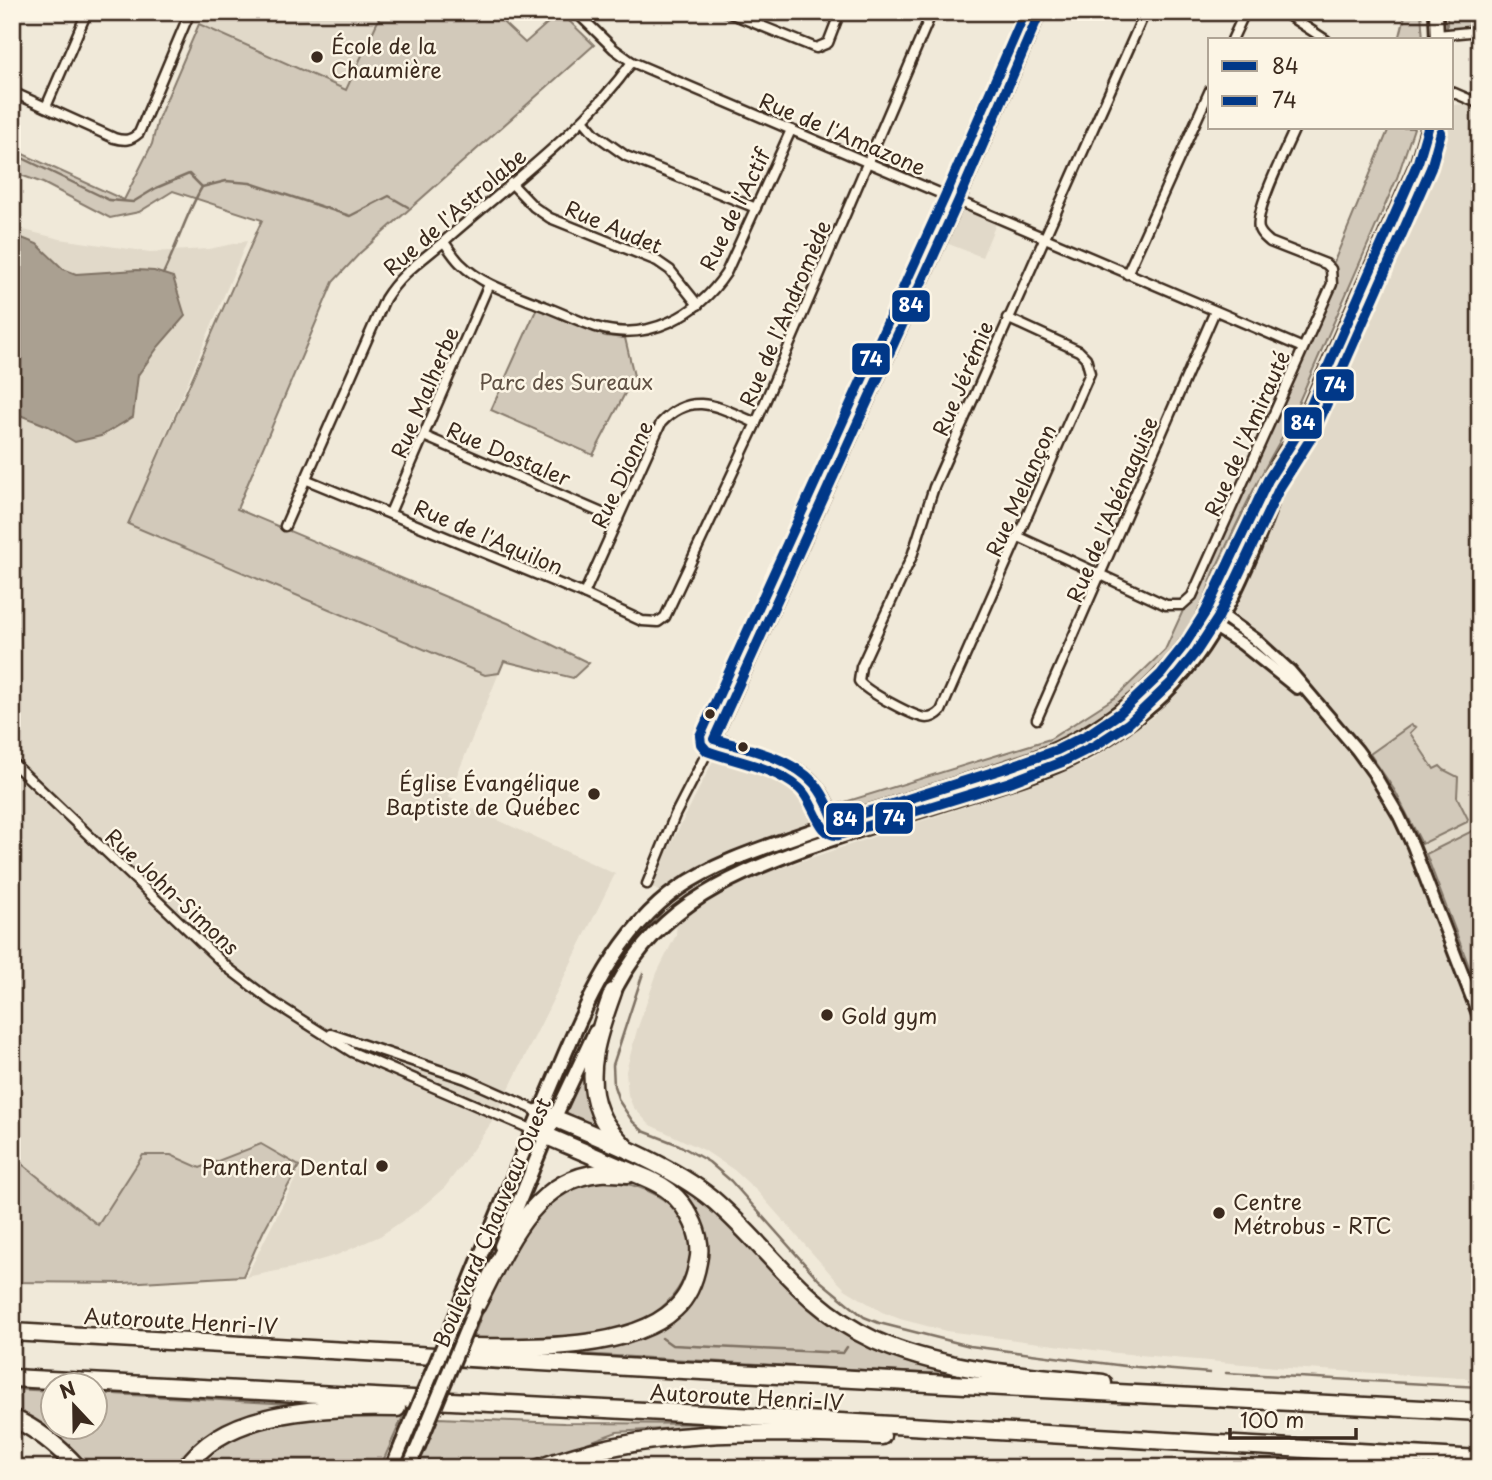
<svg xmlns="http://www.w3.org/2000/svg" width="1492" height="1480" viewBox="0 0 1492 1480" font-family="'Playpen Sans',sans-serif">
<rect width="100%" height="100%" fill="#f0e9d9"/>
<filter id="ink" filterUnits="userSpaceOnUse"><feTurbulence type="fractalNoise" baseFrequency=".0143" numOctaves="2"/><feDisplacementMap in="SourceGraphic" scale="14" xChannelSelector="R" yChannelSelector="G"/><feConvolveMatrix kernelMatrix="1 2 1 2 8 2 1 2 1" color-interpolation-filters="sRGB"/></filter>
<g filter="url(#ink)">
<g fill="#e1d9c9">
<path d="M203,12H382L346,90L199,24Z"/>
<path d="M1480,103V1379L1288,1368L1117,1353L946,1331L900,1319L882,1312L845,1289L837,1281L757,1191L734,1170L704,1150L650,1125L633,1107L628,1095L626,1071L637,1030L657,973L676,935L677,919L701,901L741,881L1039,782L1092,760L1153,717L1175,695L1212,648L1240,597L1384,264L1417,195L1439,128H1452V105Z"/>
<path d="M958,202L998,219L982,257L941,241Z"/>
<path d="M12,227L60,239L150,252L209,249L247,241L128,524L485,675L499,673L448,797L615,874L494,1119L466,1159L445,1187L417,1211L380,1236L337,1255L297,1267L246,1277L301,1168L262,1144L200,1168L171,1155H143L98,1225L12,1156Z"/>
<path d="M721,745L781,770L802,782L814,797L821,812L816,823L731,851L687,875L663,894L650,886Z"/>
</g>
<g fill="#d2c9ba" stroke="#867a6c" stroke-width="2">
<path d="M382,12H492L525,43L560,12L594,45L360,253L333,282L237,509L508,623L589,663L573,678L504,661L499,673L485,675L128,524L262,220L173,191L139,212L110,218L43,183L12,172V149L124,200L152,144L158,119L199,24L346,90Z"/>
<path d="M1406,12H1421L1423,40H1399Z"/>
<path d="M1447,12H1480V28L1447,31Z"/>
<path d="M1389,128H1414L1397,178L1287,429C1260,474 1238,521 1216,568C1209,583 1205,602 1196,617C1161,672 1112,714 1054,743L849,813L839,812L835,805L1050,739L1117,696L1165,650L1332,284L1331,269Z"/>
<path d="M537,308L605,336L625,338L634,376L593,455L491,410Z"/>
<path d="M1411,725L1416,727L1410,733L1434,769L1440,766L1444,770L1458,777L1457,797L1468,819L1467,822L1422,844L1395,791L1370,754Z"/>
<path d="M1480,827V995L1426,854Z"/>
<path d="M587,1063L611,1137L563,1120Z"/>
<path d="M261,1144L299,1166L264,1230L243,1276L124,1283L12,1282V1156L98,1225L143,1155H171L200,1168Z"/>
<path d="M605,1181C629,1183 650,1188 669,1204C710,1238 687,1298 645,1318C591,1344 529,1341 472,1341C490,1290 515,1228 559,1194C571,1184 590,1183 605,1181Z"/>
<path d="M671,1181C721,1208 743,1241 780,1281C825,1327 879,1356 941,1370V1374L580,1354V1348L649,1330L703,1262L669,1184Z"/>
<path d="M12,1389L52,1391V1428H94L95,1393L290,1404V1408C246,1419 203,1425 178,1468H86C65,1444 40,1425 12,1410Z"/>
<path d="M404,1414L380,1468H194C249,1412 331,1416 404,1414Z"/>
<path d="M438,1418L564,1423L735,1424L617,1432L518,1468H417Z"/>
</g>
<path fill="#aaa091" stroke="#7e7163" stroke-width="2" d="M12,234L37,244L63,269L76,274L137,270L154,271L173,277L185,316L158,347L138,375L133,417L101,436L75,442L48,426L12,412Z"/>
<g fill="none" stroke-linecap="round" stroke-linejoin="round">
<g stroke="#7e7163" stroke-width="2.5">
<path d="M1454,17L1463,12"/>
<path d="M12,153L109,200L133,202L156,188L189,174L202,187"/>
<path d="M163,274C177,246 186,214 202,187L226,181L250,183L350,216L389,196L408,207"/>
<path d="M643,973L613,1065L614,1086L619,1101L633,1122L643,1131L679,1145L709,1162L731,1181L819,1280L864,1317L879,1323L970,1346L1125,1366L1210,1373"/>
<path d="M662,1338L672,1345L843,1353L847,1347"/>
<path d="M1226,1373L1480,1387"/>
</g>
<defs>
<g id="minor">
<path d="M576,12L614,49L632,62L1303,348"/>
<path d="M727,12L816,48L828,43L840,12"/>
<path d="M1283,12L1326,40"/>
<path d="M1437,35L1480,31"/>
<path d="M1232,40L1245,12"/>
<path d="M12,92L114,138C124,141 130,141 139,133L190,12"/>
<path d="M1452,92L1480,104"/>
<path d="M46,107L87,12"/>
<path d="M584,121L595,134L626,156L756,208"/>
<path d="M511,183L534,207L550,218L657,261L670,270L698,305"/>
<path d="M444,242C449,249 454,257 460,263C482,285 514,294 541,305C560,312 578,321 596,327C648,343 698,315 726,273L791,130"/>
<path d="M1127,274L1210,90"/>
<path d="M1007,318L1079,351L1086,358L1090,373L941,711C937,715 933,718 927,718C916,718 865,691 859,681L861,667L912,556L934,487L1145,12"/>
<path d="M424,436L618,520"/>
<path d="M305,479L584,594L642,621L658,622L665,617L756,423L932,12"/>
<path d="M390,513L489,284"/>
<path d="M285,526L385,299C403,270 426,258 450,236C513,181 583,131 632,62"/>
<path d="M1019,537L1166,605H1182L1192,596L1332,284L1331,269L1326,264L1270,242C1266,238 1261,235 1259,229C1254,211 1287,147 1295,128"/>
<path d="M584,594L661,423C693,389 720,408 756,423"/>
<path d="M1037,719L1215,311"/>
<path d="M12,762L228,968L270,1000L352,1052L533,1130"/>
<path d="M647,884L675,815L714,739"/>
<path d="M331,1034L466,1079L540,1112"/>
</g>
<g id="tertiary">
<path d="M1209,606L1255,639L1290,671L1357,750L1373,772L1399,816L1413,846L1480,1019"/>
<path d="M1202,619L1242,644L1297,688"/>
<path d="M840,836C833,818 827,797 813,782C793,760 743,748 714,739L958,202L1040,12"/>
</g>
<g id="secondary">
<path d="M1436,12L1437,40"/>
<path d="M610,1000C650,912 720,880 806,848C860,829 916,812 972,794C1003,784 1036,775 1066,761C1098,746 1127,726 1154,703C1234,633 1262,519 1302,425C1340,337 1380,250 1418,162L1428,128"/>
<path d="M501,1246L546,1136L595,1032"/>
<path d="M460,1306C488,1237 516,1169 545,1101C578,1025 608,937 679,888C714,864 754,851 794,837C872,809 953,787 1031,760C1107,731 1171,680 1209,607C1236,554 1256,499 1287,449"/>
<path d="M392,1468L402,1444"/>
<path d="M408,1468L417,1449"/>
</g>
<g id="motorway">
<path d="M613,992C600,1028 583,1073 599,1111C604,1125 615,1136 625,1147"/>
<path d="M540,1112C593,1135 667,1162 711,1198C769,1247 801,1306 874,1340C945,1372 1027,1375 1103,1383"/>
<path d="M476,1306C504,1253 531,1179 600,1173C609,1172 619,1174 628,1174"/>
<path d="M12,1332C501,1362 991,1386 1480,1412"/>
<path d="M468,1347C525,1348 631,1351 675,1309C688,1297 695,1279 698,1262C704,1237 689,1207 669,1191C655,1180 638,1175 621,1168C592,1155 562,1143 533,1130"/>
<path d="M12,1378L702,1414L1480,1459"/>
<path d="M12,1418C38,1429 59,1447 78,1468"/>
<path d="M186,1468C225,1407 332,1407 397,1408"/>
<path d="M539,1468C649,1426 767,1432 882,1436"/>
</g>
</defs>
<use href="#minor" stroke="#3b2a1e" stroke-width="13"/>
<use href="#tertiary" stroke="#3b2a1e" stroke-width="16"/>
<use href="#secondary" stroke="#3b2a1e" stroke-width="18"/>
<use href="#motorway" stroke="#3b2a1e" stroke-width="21"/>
<use href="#minor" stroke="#fcf5e5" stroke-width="8"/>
<use href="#tertiary" stroke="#fcf5e5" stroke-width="10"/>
<use href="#secondary" stroke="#fcf5e5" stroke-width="12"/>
<use href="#motorway" stroke="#fcf5e5" stroke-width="16"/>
<defs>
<g id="secondary-bridge">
<path d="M402,1444L460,1306"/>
<path d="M417,1449L476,1306"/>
</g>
</defs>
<use href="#secondary-bridge" stroke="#3b2a1e" stroke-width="18" stroke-linecap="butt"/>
<use href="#secondary-bridge" stroke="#fcf5e5" stroke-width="12"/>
<defs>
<path id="bus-1" d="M1040,12L958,202L714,739C747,749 790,757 814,783C824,794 830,809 835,822L1006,768L1057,750L1089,734L1120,713L1161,674L1185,644L1206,611L1268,480L1301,428L1418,162L1428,128"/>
<path id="bus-2" d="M1025,12L945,196L700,736L701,744L707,751C737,762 774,767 799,788C815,801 818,838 839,835L1010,782L1062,762L1096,745L1128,724L1172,682L1196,652L1218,618L1280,487L1313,435L1431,168L1441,132"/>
</defs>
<use href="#bus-1" stroke="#fcf5e5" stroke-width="16"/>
<use href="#bus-2" stroke="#fcf5e5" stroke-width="16"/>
<use href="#bus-1" stroke="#013888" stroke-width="10"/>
<use href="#bus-2" stroke="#013888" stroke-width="10"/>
</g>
</g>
<g fill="#3b2a1e" stroke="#fcf5e5" stroke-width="2.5">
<circle cx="317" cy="57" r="7"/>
<circle cx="710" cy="714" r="6"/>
<circle cx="743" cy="747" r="6"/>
<circle cx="594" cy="794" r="7"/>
<circle cx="827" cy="1015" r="7"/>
<circle cx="382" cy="1166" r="7"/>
<circle cx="1219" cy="1213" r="7"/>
</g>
<g text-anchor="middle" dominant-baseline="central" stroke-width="5" stroke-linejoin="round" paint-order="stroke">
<g font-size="21" fill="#3b2a1e" stroke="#fcf5e5" text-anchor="start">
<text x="331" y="45">École de la<tspan x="331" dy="24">Chaumière</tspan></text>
<text x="580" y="782" text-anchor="end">Église Évangélique<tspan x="580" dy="24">Baptiste de Québec</tspan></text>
<text x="841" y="1015">Gold gym</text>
<text x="368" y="1166" text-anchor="end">Panthera Dental</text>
<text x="1233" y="1201">Centre<tspan x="1233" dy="24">Métrobus - RTC</tspan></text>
</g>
<g font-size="21" fill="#3b2a1e" stroke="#fcf5e5">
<text transform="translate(843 133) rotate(23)">Rue de l'Amazone</text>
<text transform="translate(734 209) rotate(-64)">Rue de l'Actif</text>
<text transform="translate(454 211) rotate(-41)">Rue de l'Astrolabe</text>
<text transform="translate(614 226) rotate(23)">Rue Audet</text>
<text transform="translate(784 313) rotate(-67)">Rue de l'Andromède</text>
<text transform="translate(962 378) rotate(-67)">Rue Jérémie</text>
<text transform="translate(424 392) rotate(-67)">Rue Malherbe</text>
<text transform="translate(1246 433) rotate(-66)">Rue de l'Amirauté</text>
<text transform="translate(509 453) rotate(23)">Rue Dostaler</text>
<text transform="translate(621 474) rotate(-65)">Rue Dionne</text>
<text transform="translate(1020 490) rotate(-66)">Rue Melançon</text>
<text transform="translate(1111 509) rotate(-67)">Rue de l'Abénaquise</text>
<text transform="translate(489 536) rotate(23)">Rue de l'Aquilon</text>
<text transform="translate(173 891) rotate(43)">Rue John-Simons</text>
<text transform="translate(491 1222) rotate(-67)">Boulevard Chauveau Ouest</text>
<text transform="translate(181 1320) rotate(3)">Autoroute Henri-IV</text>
<text transform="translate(747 1396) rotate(3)">Autoroute Henri-IV</text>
</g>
<g font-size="21" fill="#615245" stroke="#fcf5e5">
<text x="566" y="381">Parc des Sureaux</text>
</g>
</g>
<g stroke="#fcf5e5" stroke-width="2.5">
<rect x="891" y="289" width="40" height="34" rx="7" fill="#013888"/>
<rect x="851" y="342" width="40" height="34" rx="7" fill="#013888"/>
<rect x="1315" y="368" width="40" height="34" rx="7" fill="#013888"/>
<rect x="1283" y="406" width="40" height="34" rx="7" fill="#013888"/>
<rect x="874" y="801" width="40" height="34" rx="7" fill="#013888"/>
<rect x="825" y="802" width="40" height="34" rx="7" fill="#013888"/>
</g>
<g font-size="19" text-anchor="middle" font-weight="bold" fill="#fff">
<text x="911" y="312">84</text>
<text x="871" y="366">74</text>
<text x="1335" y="392">74</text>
<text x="1303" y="430">84</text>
<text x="894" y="825">74</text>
<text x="845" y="826">84</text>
</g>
<rect width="1492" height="1480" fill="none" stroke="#fcf5e5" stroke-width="42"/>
<rect x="21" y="21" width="1450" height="1438" fill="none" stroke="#3b2a1e" stroke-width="2.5" filter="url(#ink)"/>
<rect x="1208" y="38" width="245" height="91" fill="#fcf5e5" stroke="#afa495" stroke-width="2"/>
<rect x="1222" y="61" width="35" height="10" fill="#013888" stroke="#afa495" stroke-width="2"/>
<text x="1272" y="74" font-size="21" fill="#3b2a1e">84</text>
<rect x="1222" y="96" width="35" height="10" fill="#013888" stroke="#afa495" stroke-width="2"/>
<text x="1272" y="108" font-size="21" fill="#3b2a1e">74</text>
<g transform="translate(74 1406) rotate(338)"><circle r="33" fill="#fcf5e5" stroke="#afa495" stroke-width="2"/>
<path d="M0-5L12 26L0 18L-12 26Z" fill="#3b2a1e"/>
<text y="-10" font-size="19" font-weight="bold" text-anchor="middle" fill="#3b2a1e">N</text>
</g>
<path d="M1230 1428v10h126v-10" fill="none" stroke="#3b2a1e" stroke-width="3.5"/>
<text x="1240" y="1428" font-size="21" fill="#3b2a1e" stroke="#fcf5e5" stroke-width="5" paint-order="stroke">100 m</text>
</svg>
